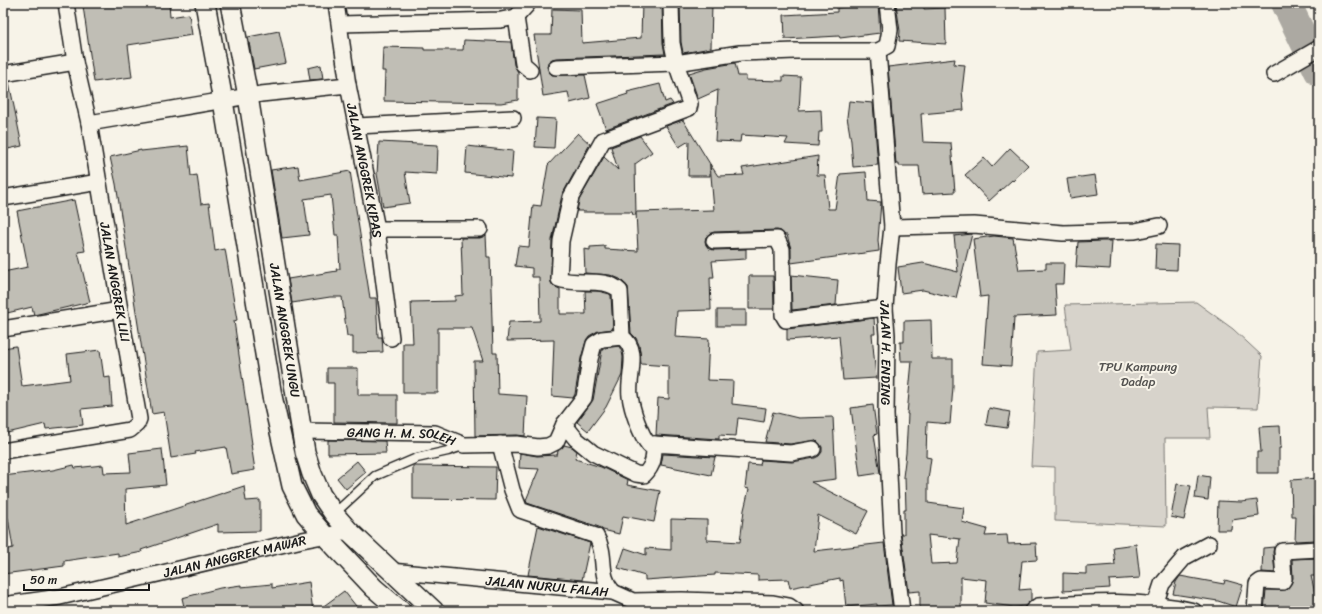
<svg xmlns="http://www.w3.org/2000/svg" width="1322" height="614" viewBox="0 0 1322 614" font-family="Sriracha,sans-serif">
<rect width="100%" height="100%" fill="#f7f3e8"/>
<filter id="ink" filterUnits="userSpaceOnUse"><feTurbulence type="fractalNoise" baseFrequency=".025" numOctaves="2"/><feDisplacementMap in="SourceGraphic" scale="8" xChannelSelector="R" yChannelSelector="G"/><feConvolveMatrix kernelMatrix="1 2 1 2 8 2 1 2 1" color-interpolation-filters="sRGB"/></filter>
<g filter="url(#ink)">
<path fill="#d7d3cb" stroke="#7a7874" d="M1196,302L1233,329L1262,356L1258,408L1208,407L1210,438H1165L1166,526L1055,521V467L1031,466L1037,352L1071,350L1065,305Z"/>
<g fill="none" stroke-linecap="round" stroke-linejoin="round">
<path stroke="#aca9a2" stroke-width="30" d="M1286,3L1319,71"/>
</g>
<g fill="#c0beb5" stroke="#1c1c1c" fill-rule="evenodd">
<path d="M101,3H169L170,17L189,14L192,35L128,45L132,77L94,82L83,6Z"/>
<path d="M642,3H662L663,43L665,54L556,58L552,59L548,62L547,67L549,72L552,75H585L590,98L570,103L568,92L543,96L534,35H551L552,9L581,10L582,43L641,38Z"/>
<path d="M680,3H712L711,48L683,53L681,42Z"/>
<path d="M878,4L880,33L840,38L839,36L785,39L784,15L837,12V8Z"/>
<path d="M896,4L924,5V9L945,8L946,44L899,41L900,31Z"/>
<path d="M279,31L286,63L254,69L248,37Z"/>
<path d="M464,40L511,42L514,65L518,72V100L501,103L384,101L385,71H382L383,47L424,48V50H463Z"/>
<path d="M955,59L954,64L965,65L962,91L964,110L921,114L923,142L951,143L955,192L922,194L919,166H899V164H896L888,67Z"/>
<path d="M735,63L738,76H746V80L783,81V76L801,77L799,111L821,110L822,132H819L818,146L785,144L788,138L741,135L740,142L715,141L718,90L698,99L689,73L706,68Z"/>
<path d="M321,65L323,79L310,80L308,68Z"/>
<path d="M9,82L22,146L3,150V83Z"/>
<path d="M660,84L665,102L670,100L673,104L606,129L597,104L628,94L627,92Z"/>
<path d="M849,101L873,103L878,165L853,167L851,141L847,117Z"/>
<path d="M537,118L556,119L554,148L535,147Z"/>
<path d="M683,120L710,164V176H688L689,141L679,147L666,126Z"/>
<path d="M578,133L590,144L562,195L552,240L551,282L553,286L560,289V314H586L585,291H598L610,294L611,296L613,329L598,331L589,336L586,341L581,358L575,394L573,398L552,396L554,340L507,341L509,322L540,321L539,277H532V268L515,266L518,246L529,247L533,205L541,206L548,165Z"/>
<path d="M640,136L652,152L635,164L636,215H633L632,212H583V211H577L579,200L604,157L618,170L611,147Z"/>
<path d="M379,142L438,145L437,174L405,172L410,203L383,207L377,174Z"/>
<path d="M188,146L191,176L197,175L201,204L209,203L215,251L225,249L237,320L234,321L252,444H251L255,470L231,474L226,447L195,452L196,454L171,458L164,412L152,414L116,184L110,157L141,150V151Z"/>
<path d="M467,146L513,151L511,178L465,173Z"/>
<path d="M1010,148L1028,165L1013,181L1012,180L989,201L965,175L984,158L992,167Z"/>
<path d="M818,156L817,175H825L828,209H835L840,174L866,172L868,201L881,202L878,240L879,251L791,263V249L787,235H785L781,231L777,230L714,232L709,234L706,237L705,241L706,245L709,249L714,250L746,249V259L712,261L714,278H710L711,310L677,311L675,337L709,339L707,380L733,381L732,404L766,408L764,422L738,418L736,436L719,435V439L656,435L658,398L669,399V366L641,364L639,345L636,338L631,333L628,287L620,279L610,275L585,273L584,249L590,250V247L605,246V249L638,251L636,212L714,210L710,164L718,176L744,175L742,168Z"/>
<path d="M298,166L300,180L350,171L370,298H376L378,337H382L383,352L353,353V336H347L342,297H330L292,303L288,279L337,271L336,269H340L338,235H335L331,195L304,199L309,235L282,238L271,170Z"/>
<path d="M1095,175L1098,194L1070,198L1067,179Z"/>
<path d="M74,200L85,251L78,252L90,302L34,315L32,307L3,314V272L28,267L17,211Z"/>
<path d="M972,234L956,298L923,290L901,293L898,267L923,263L958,272L954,236Z"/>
<path d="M486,235L487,257H490L493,353H497L498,394L527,396L525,436L517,435L475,436L474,361H483L472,328H438V393H403V343H413L411,302L455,301V296L463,295L461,238H480Z"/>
<path d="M994,236L1013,238L1019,270L1046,269V263H1064L1063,284H1055L1057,315L1014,317L1011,366L983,364L988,296L980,297L973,239Z"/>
<path d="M1102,241H1112L1110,269L1076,267L1078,242Z"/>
<path d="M1156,244L1178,245L1177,270L1155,269Z"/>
<path d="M791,275L838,280L836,305L792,310Z"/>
<path d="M749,276H773L774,309H749Z"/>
<rect x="717" y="310" width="29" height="16"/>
<path d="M874,318L875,334H872L876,378L843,380L839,336L787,340V329Z"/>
<path d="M931,320L932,359H953V387L950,424L927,422L926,457L931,458L928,480V503L964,508L962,522L987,529L985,536L1007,535L1008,544L1036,543L1037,560L1022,561L1019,590L1031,589V600L1025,606L1014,607L985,603L987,580L961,577V611H920V591L909,592L901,534H904V510H906L905,477H903L906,453L908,414H907L912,361H901L900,342H904V321ZM928,535L960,539L957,563L931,564Z"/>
<path d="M16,346L22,386L70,380L67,354L100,350L104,378L110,377L112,406L81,409L83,425L46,429L45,424L3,434V348Z"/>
<path d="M619,346L622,352L623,357L622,375L606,407L588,431L577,422L593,400L602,350L605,348Z"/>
<path d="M327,368H358V395H397V423L334,422V383H327Z"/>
<path d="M873,405L877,434L874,435L880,473L860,476L851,408Z"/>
<path d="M989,408L1010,412L1007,428L986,425Z"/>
<path d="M773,412L798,418L833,417L836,479L811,482L868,511L856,534L818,515L814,551L884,543L892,605L877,606V604L846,607L843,580L840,581V578L790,588L788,579L758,580V575L715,573V575L645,580V576L618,568L625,548L646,555V548L671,550V519L707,520V540L740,542L744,510L749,489L745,488L748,464L760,465L761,460L792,462L815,458L819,456L822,452V447L820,444L816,440L790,444L765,442Z"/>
<path d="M1280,426L1281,448H1279V473H1257V452H1261L1259,427Z"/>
<path d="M328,440L385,441L386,453L328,454Z"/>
<path d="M564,445L572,447L577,451L575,459L601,467L628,480L627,485L660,491L654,522L623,516L619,534L603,530L599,527L527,503L526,500L539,469L519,468L520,453L537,456L557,455L558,451Z"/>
<path d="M162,449L166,485L125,489L126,525L244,486L246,501L260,500V531L218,532V524L141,550L142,552L118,557V553L64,561V566L3,574V550L13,548L8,518L3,519V476L53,470L74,465L75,468L103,465L104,473L131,472L129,453Z"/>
<path d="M663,454L715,457L711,475L661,465Z"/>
<path d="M357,461L366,472L346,489L337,478Z"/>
<path d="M413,466L496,467L495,500L413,499Z"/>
<path d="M1198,475L1210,477L1208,500L1195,498Z"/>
<path d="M1319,478V515H1315V540L1295,541L1296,516H1292L1291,480Z"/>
<path d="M1177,484L1191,486L1184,520L1171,517Z"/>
<path d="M1257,500L1259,516L1232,520L1231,530H1217L1218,501L1241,502Z"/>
<path d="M538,526L590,543L582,580L528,575Z"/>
<path d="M1136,544L1140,578L1109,580L1110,588L1063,591V573L1086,574V567L1115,565L1113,547Z"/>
<path d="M1274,547L1273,552L1275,573L1262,572L1263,548Z"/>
<path d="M1319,558V576H1311L1319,611H1264L1266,590H1286L1291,584L1293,578L1292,559Z"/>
<path d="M1180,576L1224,584L1225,580L1243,585L1236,607L1218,601L1173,594L1176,582Z"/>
<path d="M309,582L313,611H185L182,598L220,588L241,585V587L272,584V588Z"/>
<path d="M344,591L360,611H317Z"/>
</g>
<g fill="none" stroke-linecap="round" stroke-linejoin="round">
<defs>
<path id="service" d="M334,514L375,476L417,458L448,451L463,446"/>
<g id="minor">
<path id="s1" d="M336,3L348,85L377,229L391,338"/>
<path d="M516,17L523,64L530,70"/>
<path d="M340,24L501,20L516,17L527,5V3"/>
<path id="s2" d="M878,51L892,227L888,264L885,308L887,335L886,415L892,533L902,611"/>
<path d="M556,67L676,63L672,43L671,3"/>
<path d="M3,74L75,62"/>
<path d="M1274,74L1319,48"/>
<path d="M89,123L261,94L348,85"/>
<path d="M357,126L513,118"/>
<path d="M3,198L99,182"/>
<path d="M892,227L974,225L1063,233L1135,231L1159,226"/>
<path d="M377,229H480"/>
<path d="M714,241L777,239L782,249L783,315L786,320L885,308"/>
<path d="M3,329L120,310"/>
<path d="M622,337L620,291C606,276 576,286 559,279L561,241L571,197L603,140L689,108L690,104L676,63L740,53L795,51H878L887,46L890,30L887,3"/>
<path d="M564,424L584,398L590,359L594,344L602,339L622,337C641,350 627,377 630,396C632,410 640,434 649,445L654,444"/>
<path id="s3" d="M302,431L435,433L464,445L517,444L538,447L548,446L556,442L564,424L576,439L593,453L636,474L644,475C654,465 654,457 654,444L791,453L813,449"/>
<path d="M500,444L512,490L520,510L596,536C608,556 597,573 613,592"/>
<path d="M3,451L130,430L137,424L139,419L120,310L89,123L75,62L66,3"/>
<path id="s4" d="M391,571L613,592L633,601L682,600L773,603L789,606L796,611"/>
<path id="s5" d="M3,605L60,597L302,540L349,531"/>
<path d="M1155,605L1162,584L1185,557L1209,544"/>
<path d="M1032,611L1038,606C1090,602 1143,599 1194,611"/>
<path d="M1255,611L1257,584L1261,581L1282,582L1284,579L1282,551L1319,549"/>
</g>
<g id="tertiary">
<path d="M205,3L223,101L272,396L292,486L306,514L325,536L374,588L401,611"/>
<path id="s6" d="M230,3L248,96L305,452L312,474L321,495L334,514L349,531L434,611"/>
</g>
</defs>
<use href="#service" stroke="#1c1c1c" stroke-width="11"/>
<use href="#minor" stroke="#1c1c1c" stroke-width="18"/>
<use href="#tertiary" stroke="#1c1c1c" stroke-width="22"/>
<use href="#service" stroke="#f7f3e8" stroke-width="8"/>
<use href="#minor" stroke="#f7f3e8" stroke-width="15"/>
<use href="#tertiary" stroke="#f7f3e8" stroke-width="19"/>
</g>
</g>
<g text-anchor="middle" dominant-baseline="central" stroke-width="4" stroke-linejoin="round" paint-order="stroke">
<g font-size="13" fill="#1c1c1c" stroke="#f7f3e8">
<text stroke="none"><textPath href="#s1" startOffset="170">JALAN ANGGREK KIPAS</textPath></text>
<text transform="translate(115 282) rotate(80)">JALAN ANGGREK LILI</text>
<text stroke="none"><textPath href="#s6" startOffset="332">JALAN ANGGREK UNGU</textPath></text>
<text stroke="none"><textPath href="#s2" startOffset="303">JALAN H. ENDING</textPath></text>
<text stroke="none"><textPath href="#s3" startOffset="100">GANG H. M. SOLEH</textPath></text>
<text stroke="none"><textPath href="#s5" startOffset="237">JALAN ANGGREK MAWAR</textPath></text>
<text stroke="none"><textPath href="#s4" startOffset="157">JALAN NURUL FALAH</textPath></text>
</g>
<g font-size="13" fill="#545351" stroke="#f7f3e8">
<text x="1138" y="366">TPU Kampung<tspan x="1138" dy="15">Dadap</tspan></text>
</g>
</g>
<rect width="1322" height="614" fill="none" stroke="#f7f3e8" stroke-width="16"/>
<rect x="8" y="8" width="1306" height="598" fill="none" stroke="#1c1c1c" stroke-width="1.5" filter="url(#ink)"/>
<path d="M24 584v6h125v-6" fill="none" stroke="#1c1c1c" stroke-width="2"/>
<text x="30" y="584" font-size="12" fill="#1c1c1c" stroke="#f7f3e8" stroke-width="3" paint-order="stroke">50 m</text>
</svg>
